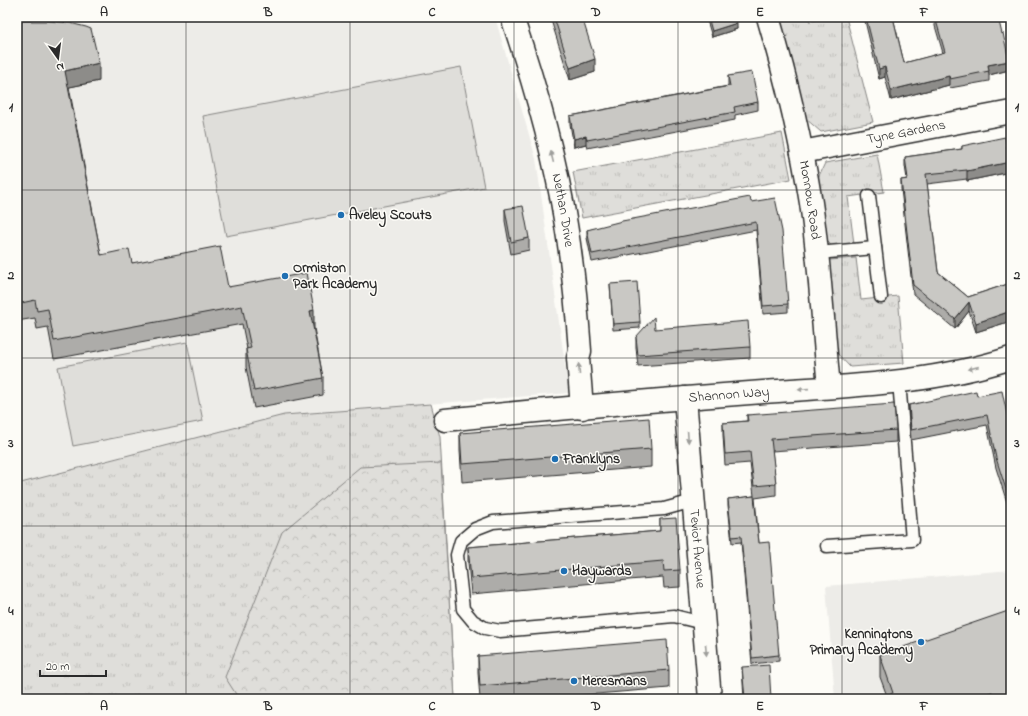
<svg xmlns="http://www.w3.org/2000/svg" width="1028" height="716" viewBox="0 0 1028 716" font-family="'Indie Flower',sans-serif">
<defs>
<pattern id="grass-tufts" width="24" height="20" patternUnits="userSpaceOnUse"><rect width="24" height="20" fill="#dfdeda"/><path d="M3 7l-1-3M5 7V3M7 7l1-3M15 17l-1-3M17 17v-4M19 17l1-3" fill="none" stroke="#c0bfbb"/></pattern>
<pattern id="forest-crowns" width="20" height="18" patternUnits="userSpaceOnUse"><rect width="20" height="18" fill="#dfdeda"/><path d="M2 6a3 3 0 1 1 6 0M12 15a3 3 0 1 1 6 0" fill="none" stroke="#c0bfbb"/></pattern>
</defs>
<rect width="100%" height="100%" fill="#fdfcf7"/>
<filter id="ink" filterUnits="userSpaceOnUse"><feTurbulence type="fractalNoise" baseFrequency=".025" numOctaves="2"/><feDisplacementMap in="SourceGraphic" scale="8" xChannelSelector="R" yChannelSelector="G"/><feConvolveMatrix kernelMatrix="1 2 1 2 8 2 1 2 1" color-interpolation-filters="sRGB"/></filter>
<g filter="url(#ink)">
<g fill="#edece8">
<path d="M17,17H495L536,159L569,393L284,415L17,484Z"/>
<path d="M1011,570V699H835L826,586Z"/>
</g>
<g fill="url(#grass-tufts)" stroke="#858482">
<path d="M780,17H808L810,22L824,17H846L873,122L821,132L805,118L778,20Z"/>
<path d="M782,133L791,179L582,218L573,172Z"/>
<path d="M877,154L884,192L848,197L854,244L832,246L824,238L818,178L825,163Z"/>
<path d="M856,258L861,300L898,296L904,363L850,367L834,350L827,264L830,260Z"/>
<path d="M431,404L440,437L455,699H17V484L284,415Z"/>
</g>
<path fill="url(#forest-crowns)" stroke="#858482" d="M441,463L455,699H239L225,677L282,532L360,467Z"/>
<g fill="#dfdeda" stroke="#858482">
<path d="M461,67L484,187L226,236L203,116Z"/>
<path d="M187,342L203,421L73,446L58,367Z"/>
</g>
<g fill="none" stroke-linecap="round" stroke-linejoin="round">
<defs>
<g id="lane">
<path d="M869,196L881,297"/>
<path d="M817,253L875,248"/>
<path d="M693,501L664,509L493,522L475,529L461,541L457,555L463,609L473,621L485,628L500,631L674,616L703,623"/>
<path d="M827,546L912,540L899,381"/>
</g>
<g id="street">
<path id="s1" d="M512,17C535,85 555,154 566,225C573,267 577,309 580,351L578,358L582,408"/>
<path id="s2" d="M768,17C786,78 801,140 811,203C820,264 823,326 829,387"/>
<path id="s3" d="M802,152L1011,112"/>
<path id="s4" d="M685,398L710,699"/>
<path id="s5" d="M445,420C551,409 657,400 763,392C846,386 931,384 1011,358"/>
</g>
</defs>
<use href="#lane" stroke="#2b2b2b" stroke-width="15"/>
<use href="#street" stroke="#2b2b2b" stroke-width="25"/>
<use href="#lane" stroke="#fdfcf7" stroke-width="12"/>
<use href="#street" stroke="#fdfcf7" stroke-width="22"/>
</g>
<g fill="#adaca9" stroke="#2b2b2b">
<path d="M550,17H582L595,72L570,80Z"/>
<path d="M706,17H735L737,29L712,37Z"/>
<path d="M864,17H893L904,63L943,53L935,26V17L1009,70L989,75V81L950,88L949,85L891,100L885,77L879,79Z"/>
<path d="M17,22L99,81L69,87L101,255L228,287L314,328L323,378V395L254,408L246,367V349H247L242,324L54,359L48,327L37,329L35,318L17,321Z"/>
<path d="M728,76L758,102V110L735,115V120L587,148L586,144L574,147L570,124V116L728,86Z"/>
<path d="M962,146L1010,172L967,181V179L927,184L938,272L968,297L1011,283V321L976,332L969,311L955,329L913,294L901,189V180L907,179L905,166V157L962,149Z"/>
<path d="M751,202L788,304V312L763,314L756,230L592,262L587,238V230Z"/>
<path d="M505,209L529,238V250L511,254L505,221Z"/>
<path d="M610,284L640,322V328L613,330Z"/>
<path d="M655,329L750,347V358L638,366L636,348V337Z"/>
<path d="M977,396L1011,433V515L996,468L987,425L911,440L909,415V405Z"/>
<path d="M747,415L896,430V442L772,451L776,484V495L755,498L759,543L779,655V661L752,664L741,542L732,543L728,505V499L754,496L750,463L725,465L723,435V423L747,421Z"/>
<path d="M460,433L651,449V467L462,482L460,451Z"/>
<path d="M660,519L680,570V587L664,588L663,577L471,594L468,563V547L660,531Z"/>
<path d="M880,655L1011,699H883V697L887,696L880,677Z"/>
<path d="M478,656L669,670V688L536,699H480L478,673Z"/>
<path d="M742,667L771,699H744Z"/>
</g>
<g fill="#8d8c89" stroke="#2b2b2b">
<path d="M737,23V29L712,37V31Z"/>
<path d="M595,59V72L570,80V68Z"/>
<path d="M1009,61V70L989,75L988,65Z"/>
<path d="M99,63V81L65,88V71Z"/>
<path d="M885,67V77L879,79V69Z"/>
<path d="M949,76V85L891,100V90Z"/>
<path d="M586,136V144L574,147V139Z"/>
<path d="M1010,162V172L967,181V171Z"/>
<path d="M969,302V311L955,329V319Z"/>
<path d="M314,310V328L310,329V311Z"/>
<path d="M1011,311V321L976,332V323Z"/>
<path d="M992,692V699H971Z"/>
<path d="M1011,695V699H1000Z"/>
</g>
<g fill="#c9c8c4" stroke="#2b2b2b">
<path d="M554,17H582L595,59L570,68Z"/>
<path d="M708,17H735L737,23L712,31Z"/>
<path d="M866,17H893L904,63L945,52L935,17H998L1002,34L1003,33L1009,61L988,65L989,71L950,79L949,76L891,90L885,67L879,69Z"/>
<path d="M24,21H48L70,23L86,27L91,29L99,63L65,71L101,255L129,249L132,263L220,246L228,287L307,273L314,310L310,311L323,378L254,391L246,349L251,348L242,306L54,341L48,309L37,311L35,300L17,304V22Z"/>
<path d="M752,72L758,102L734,107L735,112L587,140L586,136L574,139L570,116L730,86L728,76Z"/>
<path d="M1005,137L1010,162L967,171V170L926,174L938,272L968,297L1011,283V311L976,323L969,302L955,319L913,285L901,180L908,179L905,157L962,149V146Z"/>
<path d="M750,197L751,202L775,198L782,231L788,304L763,306L756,222L592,254L587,230L622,221Z"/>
<path d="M523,206L529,238L511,242L505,209Z"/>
<path d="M637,282L640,322L613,324L610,284Z"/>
<path d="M654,317L655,329L748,321L750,347L638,355L636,337Z"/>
<path d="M976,391L977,396L1002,391L1011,433V505L996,458L987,415L911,430L909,405Z"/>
<path d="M894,404L896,430L771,439L776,484L754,486L750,452L725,454L723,423L748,421L747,415Z"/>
<path d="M649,418L651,449L462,464L460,433Z"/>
<path d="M754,496L759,543L769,542L779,655L752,658L741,536L732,537L728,499Z"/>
<path d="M676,518L680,570L664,571L663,561L471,578L468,547L660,531V519Z"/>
<path d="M1011,610V695L1000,699H995L992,692L971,699H883V697L893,693L880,655Z"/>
<path d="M667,640L669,670L480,686L478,656Z"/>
<path d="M769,665L771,699H745L742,667Z"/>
</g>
<defs><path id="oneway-solid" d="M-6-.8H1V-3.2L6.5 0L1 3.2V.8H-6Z"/></defs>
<g fill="#9e9e9b">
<use href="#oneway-solid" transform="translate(552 157) rotate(-104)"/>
<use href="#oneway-solid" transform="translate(973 368) rotate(167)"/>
<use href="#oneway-solid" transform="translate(579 369) rotate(-95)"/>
<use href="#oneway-solid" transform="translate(803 389) rotate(176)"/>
<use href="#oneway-solid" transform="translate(688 437) rotate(86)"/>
<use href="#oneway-solid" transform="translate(706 650) rotate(85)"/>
</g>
</g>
<path fill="none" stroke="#2b2b2b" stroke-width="1" stroke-opacity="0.55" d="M186,17V699M350,17V699M514,17V699M678,17V699M842,17V699M17,190H1011M17,358H1011M17,526H1011"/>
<g fill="#1f6fb2" stroke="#fdfcf7" stroke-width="1.5">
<circle cx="341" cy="215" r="4"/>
<circle cx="285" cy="276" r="4"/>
<circle cx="555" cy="459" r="4"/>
<circle cx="564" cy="571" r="4"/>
<circle cx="921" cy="642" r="4"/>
<circle cx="574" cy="681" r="4"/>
</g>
<g text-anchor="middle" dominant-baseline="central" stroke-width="3" stroke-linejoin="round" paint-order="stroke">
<g font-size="14" fill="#2b2b2b" stroke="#fdfcf7">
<text stroke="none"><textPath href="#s3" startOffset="106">Tyne Gardens</textPath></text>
<text stroke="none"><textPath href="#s2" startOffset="188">Monnow Road</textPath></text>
<text stroke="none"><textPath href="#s1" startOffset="200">Nethan Drive</textPath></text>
<text stroke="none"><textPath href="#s5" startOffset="285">Shannon Way</textPath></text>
<text stroke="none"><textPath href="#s4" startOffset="151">Teviot Avenue</textPath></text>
</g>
<g font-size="14" font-weight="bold" fill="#2b2b2b" stroke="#fdfcf7" text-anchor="start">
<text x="349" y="215">Aveley Scouts</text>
<text x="293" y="268">Ormiston<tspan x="293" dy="16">Park Academy</tspan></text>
<text x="563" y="459">Franklyns</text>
<text x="572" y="571">Haywards</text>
<text x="913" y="634" text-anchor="end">Kenningtons<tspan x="913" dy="16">Primary Academy</tspan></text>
<text x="582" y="681">Meresmans</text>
</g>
</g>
<rect width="1028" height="716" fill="none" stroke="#fdfcf7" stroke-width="44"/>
<g transform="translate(58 58) rotate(166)" stroke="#fdfcf7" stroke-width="3" paint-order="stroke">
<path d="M0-3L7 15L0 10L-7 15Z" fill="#2b2b2b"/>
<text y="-6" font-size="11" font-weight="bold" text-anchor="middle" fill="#2b2b2b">N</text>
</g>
<path d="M40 670v6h66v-6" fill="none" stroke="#2b2b2b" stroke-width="2"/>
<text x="46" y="670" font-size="12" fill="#2b2b2b" stroke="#fdfcf7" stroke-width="3" paint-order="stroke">20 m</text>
<rect x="22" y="22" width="984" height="672" fill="none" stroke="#2b2b2b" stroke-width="1.5"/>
<g font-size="13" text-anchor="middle" font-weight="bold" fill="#2b2b2b">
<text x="104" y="16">A</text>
<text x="268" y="16">B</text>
<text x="432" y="16">C</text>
<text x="596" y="16">D</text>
<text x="760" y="16">E</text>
<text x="924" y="16">F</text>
<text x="11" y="111">1</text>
<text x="1017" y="111">1</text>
<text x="11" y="279">2</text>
<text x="1017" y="279">2</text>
<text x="11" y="447">3</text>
<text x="1017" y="447">3</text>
<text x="11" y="615">4</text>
<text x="1017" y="615">4</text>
<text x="104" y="710">A</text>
<text x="268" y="710">B</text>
<text x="432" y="710">C</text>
<text x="596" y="710">D</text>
<text x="760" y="710">E</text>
<text x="924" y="710">F</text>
</g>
</svg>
